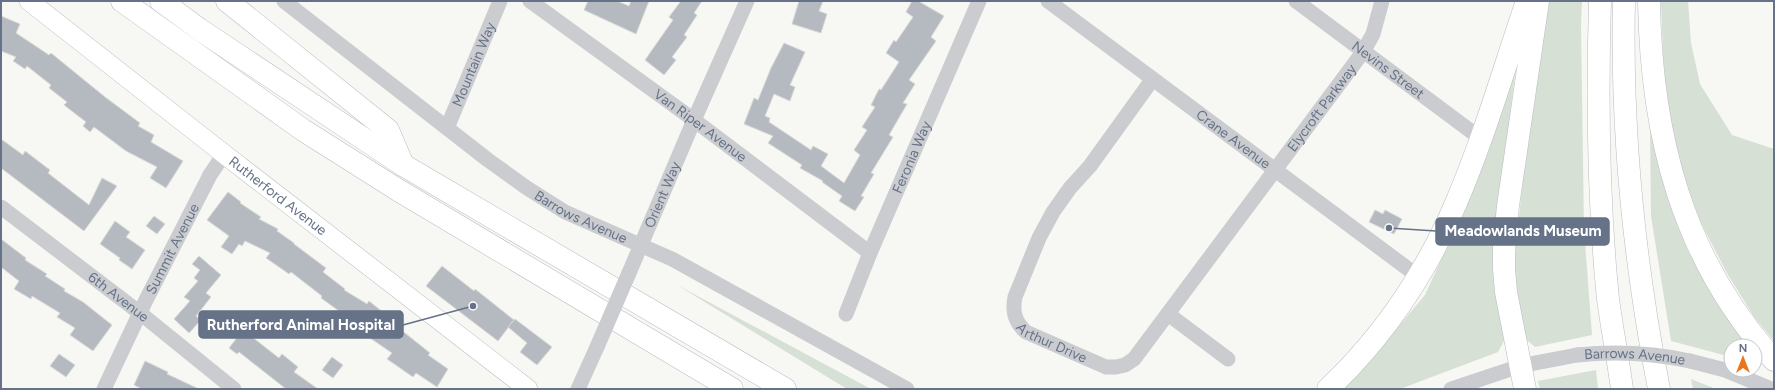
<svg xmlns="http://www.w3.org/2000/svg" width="1775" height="390" viewBox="0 0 1775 390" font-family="Figtree,sans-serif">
<rect width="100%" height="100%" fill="#f7f7f4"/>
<g fill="#d7e0d5">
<path d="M1547,1H1582L1581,24L1584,229L1592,335L1535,347L1521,335L1514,265L1529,122Z"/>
<path d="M1661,1H1688L1691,43L1700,84L1732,135L1774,149V341L1755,318L1728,275L1700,221L1677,161L1669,123L1663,56Z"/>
<path d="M1516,66L1498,213L1504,341L1498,352L1400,389H1342L1386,341L1425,295L1461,216Z"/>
<path d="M1650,127L1668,195L1688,251L1728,319L1748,346H1731V357L1671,341L1651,216Z"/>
<path d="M677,285L871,389H847Z"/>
<path d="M1596,370L1598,389H1540L1538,381Z"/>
<path d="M1691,379L1716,389H1693Z"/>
</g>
<g fill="#b5bac0" stroke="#d9d9d7">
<path d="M588,1H617L629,6L631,1H649L636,34L584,10Z"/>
<path d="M681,1H702L694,13L697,15L684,35L687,37L672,57L676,60L664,75L645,60L673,20L669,17Z"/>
<path d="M799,1H823L819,11L827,14L821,33L792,24Z"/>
<path d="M912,1H918L944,16L931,37L936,41L909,80L915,84L903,103L907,104L889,135L893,137L871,173L874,174L861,196L864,197L855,211L839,201L842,196L822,182L823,181L800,168L802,165L768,143L773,136L744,124L754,98L758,100L771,68L784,43L805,52L790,85L795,87L790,101L774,94L765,116L770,118L769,122L811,150L813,146L828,154L821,166L844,183L860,155L854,150L867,130L862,127L875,107L871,105L879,89L881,90L899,62L886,53L894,40L896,42L913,17L906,12Z"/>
<path d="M1,16L20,24L16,33L49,55L51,53L105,97L140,123L138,126L154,135L151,142L183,161L166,188L150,178L157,167L126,151L94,127L90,132L83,126L86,122L64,105L67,102L49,88L51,85L27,66L25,69L13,61L16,57L1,51Z"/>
<path d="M1,139L23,155L25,151L50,170L48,173L53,177L89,205L102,178L117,186L84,231L1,168Z"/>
<path d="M228,192L241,202L240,203L261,217L259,219L278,229L277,231L294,243V244L326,268L323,272L345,289L344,290L367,304L369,301L384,313L381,318L405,333L430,353L428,355L448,369L437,387L416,373L413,377L387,359L392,353L348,323L346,327L334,319L339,311L321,298L322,296L291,272L289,274L266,258L270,253L245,241L242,246L239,244L232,254L221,247L229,236L207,220Z"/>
<path d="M1375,210L1383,214L1385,210L1402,219L1394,234L1369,222Z"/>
<path d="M154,216L165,224L157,234L146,226Z"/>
<path d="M115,221L130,232L126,237L145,250L132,269L119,260L120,258L100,244Z"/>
<path d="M1,239L26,258L25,260L47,274L45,276L65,289L64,291L83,302L112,325L93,351L70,335L75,328L57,317L60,313L32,296L31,299L14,289L19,281L1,267Z"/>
<path d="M199,256L221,275L206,293L211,297L196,316L201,320L189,333L174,319L190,301L184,297L198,281L194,278L200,270L192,264Z"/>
<path d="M442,266L474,291L475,289L514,320L498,341L426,286Z"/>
<path d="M515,319L552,347L537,365L520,352L527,343L508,327Z"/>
<path d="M243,330L279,358L282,354L298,367L294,372L318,389H286L239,352L237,354L229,348Z"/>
<path d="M59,354L75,365L66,377L50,366Z"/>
<path d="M332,357L343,365L333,378L322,370Z"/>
<path d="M145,361L168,372L167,374L199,389H142L134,385Z"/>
</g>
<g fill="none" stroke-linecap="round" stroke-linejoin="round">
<defs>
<g id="major">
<path id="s11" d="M29,1L224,154L528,389"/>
</g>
<g id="highway">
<path d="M122,1L303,130L398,190L732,389"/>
<path d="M161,1L199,29L403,165L785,389"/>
<path d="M227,1L388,130L403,165"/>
<path d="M1600,1C1597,100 1598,200 1608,299C1612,329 1618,359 1622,389"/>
<path d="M1624,1C1621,131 1634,261 1659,389"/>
<path d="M1649,1C1651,135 1682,258 1774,360"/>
<path d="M1328,389C1383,337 1426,273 1456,203C1484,138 1504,68 1527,1"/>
<path d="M1525,389L1506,292L1504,269V245L1508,206L1538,1"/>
</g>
</defs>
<use href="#major" stroke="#babdc2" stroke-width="20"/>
<use href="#highway" stroke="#b9bcc0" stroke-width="23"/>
<g stroke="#caccd0" stroke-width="15">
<path id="s1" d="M284,1L488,160L527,188L565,212L672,259L907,389"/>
<path id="s2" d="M530,1L694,120L870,253"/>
<path id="s3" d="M1048,1L1419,277"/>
<path id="s4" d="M1296,1L1480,138"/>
<path id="s5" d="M1152,80L1090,166L1070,188L1053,212L1039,238L1015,297C1012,312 1015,322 1026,332L1106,367H1116L1125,365L1134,359L1363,52L1373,34L1382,1"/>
<path id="s6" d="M447,128L500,1"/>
<path id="s7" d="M1,207L140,313L234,389"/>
<path id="s8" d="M629,273L694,120L747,1"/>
<path id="s9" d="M846,314L870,253L979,1"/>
<path d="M1168,314L1228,359"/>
<path d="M1690,361L1725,370L1771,389"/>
<path id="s10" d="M104,389L145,302L210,175L224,154"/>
<path d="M578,389L597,347"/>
<path d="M1451,389L1520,366L1577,355"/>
</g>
<use href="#major" stroke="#fff" stroke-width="19"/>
<use href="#highway" stroke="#fff" stroke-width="22"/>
<g stroke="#caccd0" stroke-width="15">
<path d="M597,347L629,273"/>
<path id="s12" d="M1577,355C1615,351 1653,353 1690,361"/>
</g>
</g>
<g text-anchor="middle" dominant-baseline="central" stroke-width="4" stroke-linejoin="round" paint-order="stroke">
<g font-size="14" fill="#657287" stroke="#fff">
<text stroke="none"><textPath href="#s6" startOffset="69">Mountain Way</textPath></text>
<text stroke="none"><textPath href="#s4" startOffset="115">Nevins Street</textPath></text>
<text stroke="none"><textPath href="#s5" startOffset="728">Elycroft Parkway</textPath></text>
<text stroke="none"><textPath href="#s2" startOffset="211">Van Riper Avenue</textPath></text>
<text stroke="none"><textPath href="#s3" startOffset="231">Crane Avenue</textPath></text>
<text stroke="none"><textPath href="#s9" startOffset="170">Feronia Way</textPath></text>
<text stroke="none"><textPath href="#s8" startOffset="85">Orient Way</textPath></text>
<text stroke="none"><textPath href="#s11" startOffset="316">Rutherford Avenue</textPath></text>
<text stroke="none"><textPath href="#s1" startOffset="368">Barrows Avenue</textPath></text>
<text stroke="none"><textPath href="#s10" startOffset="156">Summit Avenue</textPath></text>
<text stroke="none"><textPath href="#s7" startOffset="148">6th Avenue</textPath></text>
<text stroke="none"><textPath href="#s5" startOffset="325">Arthur Drive</textPath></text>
<text stroke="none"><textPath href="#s12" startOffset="58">Barrows Avenue</textPath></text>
</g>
</g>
<path fill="none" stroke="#657287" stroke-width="1.5" d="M1389 228L1436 231M473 306L403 325"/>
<g fill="#657287" stroke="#fff" stroke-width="1.5">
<circle cx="1389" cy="228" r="4"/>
<circle cx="473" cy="306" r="4"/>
</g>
<g fill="#657287" stroke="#657287" stroke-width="1.5">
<rect x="1436" y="218" width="173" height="27" rx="4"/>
<rect x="199" y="311" width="204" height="27" rx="4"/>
</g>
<g font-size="15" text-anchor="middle" font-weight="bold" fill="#fff">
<text x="1523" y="236">Meadowlands Museum</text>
<text x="301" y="330">Rutherford Animal Hospital</text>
</g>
<rect width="1775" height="390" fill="none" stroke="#657287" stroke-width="4"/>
<g transform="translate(1743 358)"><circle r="19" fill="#ffffff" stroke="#c1c7cf"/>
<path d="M0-3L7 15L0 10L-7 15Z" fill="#ec741f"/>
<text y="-6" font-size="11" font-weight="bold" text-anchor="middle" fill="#657287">N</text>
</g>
</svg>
